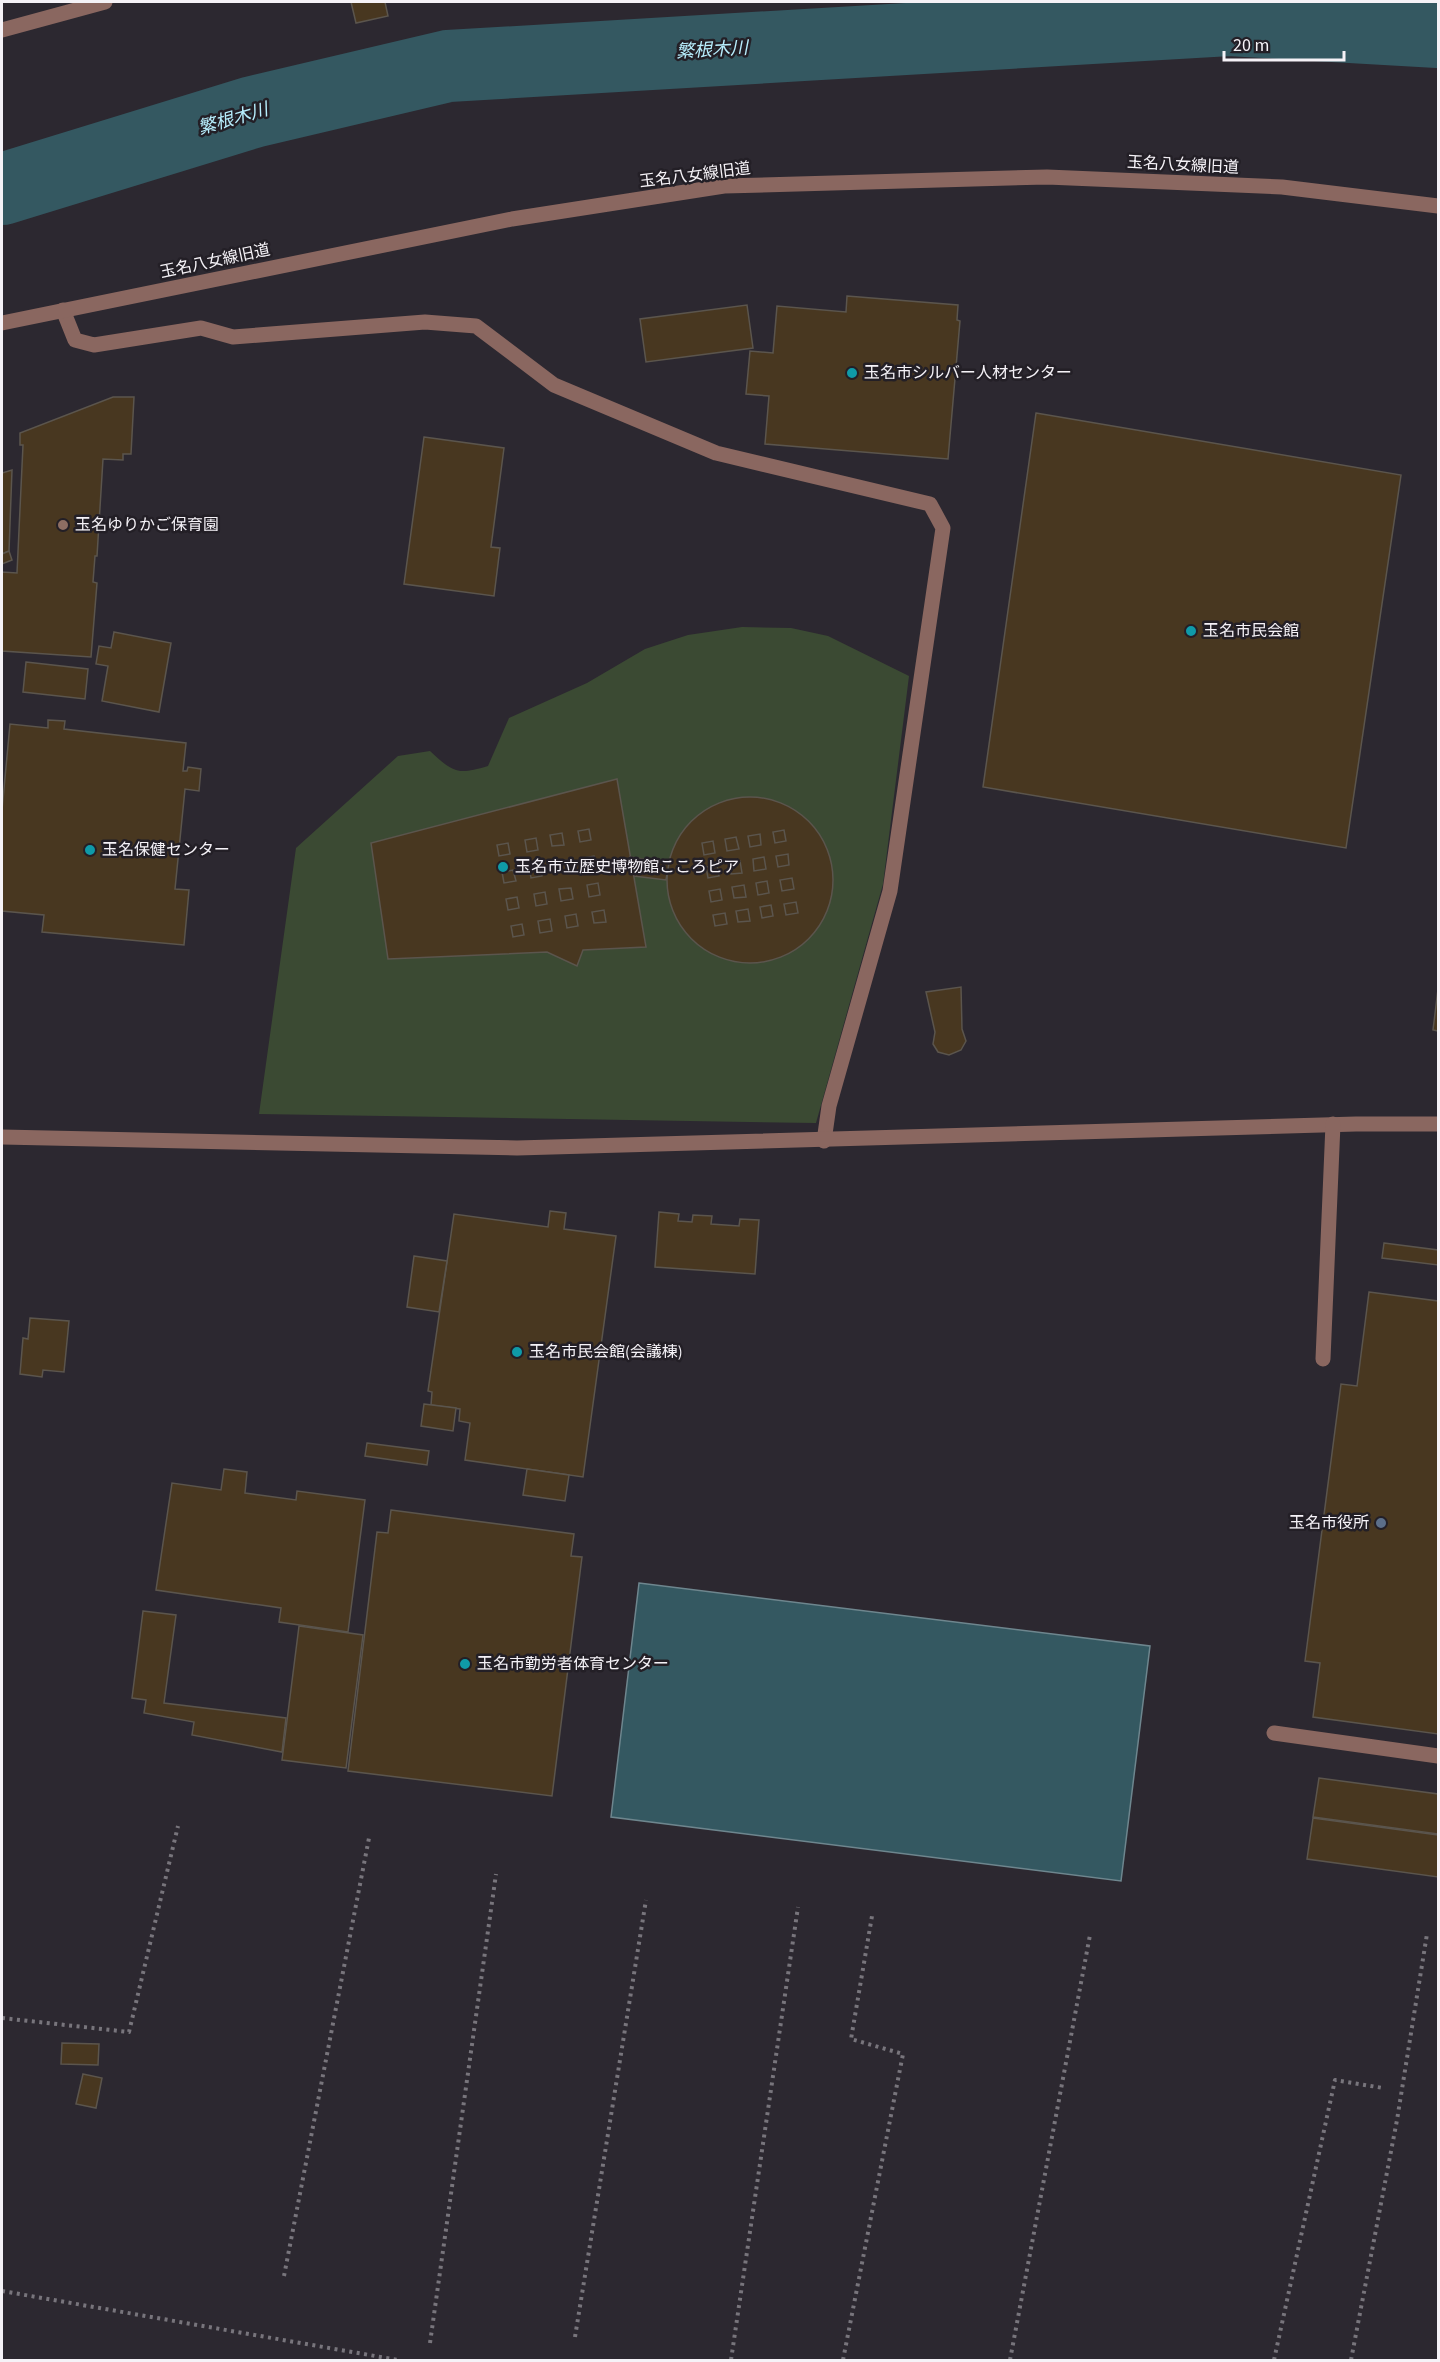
<svg xmlns="http://www.w3.org/2000/svg" width="1440" height="2362" viewBox="0 0 1440 2362" font-family="'Source Sans 3','Noto Sans JP',sans-serif">
<rect width="100%" height="100%" fill="#2c2830"/>
<path fill="#3b4a33" d="M742,627L791,628L828,636L909,676L883,884L816,1123L259,1114L296,848L398,756L430,751C454,773 457,775 488,766L509,718L587,683L645,649L688,635Z"/>
<path fill="#345861" stroke="#6e868e" stroke-width="1.5" d="M639,1583L1150,1646L1121,1881L611,1817Z"/>
<g fill="none" stroke-linecap="round" stroke-linejoin="round">
<path stroke="#345861" stroke-width="72" d="M2,189L253,112L448,66L1229,20L1438,32"/>
</g>
<g fill="#483720" stroke="#5b554d" stroke-width="1.5">
<path d="M351,2H385L388,16L356,23Z"/>
<path d="M847,296L958,305L957,320L960,321L948,459L765,444L769,396L746,394L750,351L773,353L777,306L846,312Z"/>
<path d="M747,305L753,348L646,362L640,319Z"/>
<path d="M113,397H134L131,454H123V460L103,459L97,556H95L93,582L97,583L91,657L2,651V572L17,573L23,445H20V433Z"/>
<path d="M1036,413L1401,475L1346,848L983,787Z"/>
<path d="M424,437L504,448L491,547L500,548L494,596L404,584Z"/>
<path d="M12,470L9,551L2,554V473Z"/>
<path d="M9,551L12,560L2,564V554Z"/>
<path d="M114,632L171,643L159,712L102,701L108,666L96,664L99,646L111,648Z"/>
<path d="M26,662L88,669L85,699L23,692Z"/>
<path d="M48,720L65,721L64,729L186,743L183,771H187L188,767L201,769L199,791L185,789L175,889L189,890L184,945L42,932L44,915L2,911V810L10,724L48,728Z"/>
<path d="M617,779L646,947L583,950L577,966L547,952L388,959L371,843Z"/>
<circle cx="750" cy="880" r="83"/>
<path d="M589,829L591,840L580,842L578,831Z"/>
<path d="M784,830L786,841L775,843L773,832Z"/>
<path d="M562,833L564,845L552,846L550,835Z"/>
<path d="M760,834L761,845L750,847L748,836Z"/>
<path d="M736,837L739,849L727,851L725,839Z"/>
<path d="M536,838L538,850L527,852L525,840Z"/>
<path d="M713,841L715,853L704,855L702,843Z"/>
<path d="M508,843L510,854L499,856L497,845Z"/>
<path d="M788,854L789,865L778,867L776,856Z"/>
<path d="M594,856L596,867L585,869L583,858Z"/>
<path d="M630,857L669,863L666,880L634,876Z"/>
<path d="M764,857L766,869L754,871L753,859Z"/>
<path d="M567,860L569,871L558,873L556,862Z"/>
<path d="M740,861L742,873L731,874L729,863Z"/>
<path d="M541,865L542,876L531,878L529,867Z"/>
<path d="M717,865L719,876L708,878L706,867Z"/>
<path d="M513,870L516,881L504,883L502,872Z"/>
<path d="M792,878L794,889L782,891L780,880Z"/>
<path d="M767,881L769,893L758,895L756,883Z"/>
<path d="M598,883L600,895L589,897L587,885Z"/>
<path d="M744,885L746,897L734,898L732,887Z"/>
<path d="M571,888L573,899L561,901L559,889Z"/>
<path d="M720,889L722,900L711,902L709,891Z"/>
<path d="M545,892L547,904L536,906L534,894Z"/>
<path d="M517,897L519,908L508,910L506,899Z"/>
<path d="M796,902L798,913L786,915L784,904Z"/>
<path d="M771,905L773,916L762,918L760,907Z"/>
<path d="M748,909L750,921L738,922L736,911Z"/>
<path d="M604,910L606,922L594,923L592,912Z"/>
<path d="M725,913L727,924L715,926L713,915Z"/>
<path d="M576,914L578,926L567,928L565,916Z"/>
<path d="M550,919L552,931L540,933L538,921Z"/>
<path d="M522,924L524,935L513,937L511,926Z"/>
<path d="M961,987L962,1029L966,1041L961,1050L949,1055L938,1052L933,1044L935,1032L926,992Z"/>
<path d="M1438,989V1031L1433,1030Z"/>
<path d="M550,1211L566,1213L564,1229L616,1236L583,1477L465,1460L470,1423L459,1421L460,1409L431,1405L432,1392L428,1391L454,1214L548,1227Z"/>
<path d="M659,1212L679,1214L678,1221L692,1222L693,1215L712,1216L711,1224L739,1226L740,1219L759,1220L755,1274L655,1267Z"/>
<path d="M1384,1243L1438,1250V1265L1382,1258Z"/>
<path d="M414,1256L447,1261L439,1312L407,1307Z"/>
<path d="M1369,1292L1438,1301V1734L1313,1717L1320,1663L1305,1661L1341,1384L1357,1386Z"/>
<path d="M30,1318L69,1321L64,1372L43,1370L42,1377L20,1374L23,1338L28,1339Z"/>
<path d="M424,1404L456,1408L453,1431L421,1426Z"/>
<path d="M367,1443L429,1451L427,1465L365,1456Z"/>
<path d="M224,1469L247,1472L245,1493L296,1500L297,1491L365,1500L348,1632L279,1622L281,1608L156,1590L172,1483L221,1490Z"/>
<path d="M527,1469L569,1475L565,1501L523,1495Z"/>
<path d="M391,1510L574,1534L571,1556L582,1557L552,1796L348,1771L377,1532L388,1533Z"/>
<path d="M143,1611L176,1615L164,1703L286,1718L282,1752L192,1735L194,1722L144,1713L146,1700L132,1698Z"/>
<path d="M299,1626L363,1635L346,1768L282,1760Z"/>
<path d="M1319,1778L1438,1794V1834L1313,1817Z"/>
<path d="M1313,1818L1438,1835V1877L1307,1859Z"/>
<path d="M62,2043L99,2044L98,2065L61,2064Z"/>
<path d="M83,2074L102,2078L96,2108L76,2104Z"/>
</g>
<g fill="none" stroke-linecap="round" stroke-linejoin="round">
<g stroke="#78757c" stroke-width="4" stroke-dasharray="3 4.5" stroke-linecap="butt">
<path d="M2,2018L129,2032L178,1826"/>
<path d="M284,2276L369,1838"/>
<path d="M2,2291L398,2360"/>
<path d="M575,2337L646,1900"/>
<path d="M430,2343L496,1874"/>
<path d="M731,2360L798,1907"/>
<path d="M843,2360L903,2054L851,2039L872,1916"/>
<path d="M1010,2360L1090,1935"/>
<path d="M1274,2360L1335,2080L1383,2088"/>
<path d="M1351,2360L1397,2120L1427,1934"/>
</g>
<g stroke="#8a6760" stroke-width="15">
<path d="M2,30L105,2"/>
<path d="M63,310L75,340L94,345L201,328L233,337L425,322L476,326L554,385L716,453L930,504L943,528L890,891L829,1106L824,1141"/>
<path d="M2,323L512,219L724,186L1047,177L1282,187L1438,206"/>
<path d="M2,1137L517,1148L1356,1124H1438"/>
<path d="M1323,1359L1333,1124"/>
<path d="M1274,1733L1438,1756"/>
</g>
</g>
<g fill="#0f9aa8" stroke="#231f26" stroke-width="2">
<circle cx="852" cy="373" r="6"/>
<circle cx="1191" cy="631" r="6"/>
<circle cx="90" cy="850" r="6"/>
<circle cx="503" cy="867" r="6"/>
<circle cx="517" cy="1352" r="6"/>
<circle cx="465" cy="1664" r="6"/>
</g>
<circle fill="#8d6e63" stroke="#231f26" stroke-width="2" cx="63" cy="525" r="6"/>
<circle fill="#5c6f8a" stroke="#231f26" stroke-width="2" cx="1381" cy="1523" r="6"/>
<g text-anchor="middle" dominant-baseline="central" stroke-width="5" stroke-linejoin="round" paint-order="stroke">
<g font-size="16" fill="#f5f2f7" stroke="#231f26">
<text transform="translate(1183 165) rotate(3)">玉名八女線旧道</text>
<text transform="translate(695 175) rotate(-7)">玉名八女線旧道</text>
<text transform="translate(215 261) rotate(-12)">玉名八女線旧道</text>
</g>
<g font-size="16" fill="#f5f2f7" stroke="#231f26" text-anchor="start">
<text x="864" y="373">玉名市シルバー人材センター</text>
<text x="75" y="525">玉名ゆりかご保育園</text>
<text x="1203" y="631">玉名市民会館</text>
<text x="102" y="850">玉名保健センター</text>
<text x="515" y="867">玉名市立歴史博物館こころピア</text>
<text x="529" y="1352">玉名市民会館(会議棟)</text>
<text x="1369" y="1523" text-anchor="end">玉名市役所</text>
<text x="477" y="1664">玉名市勤労者体育センター</text>
</g>
<g font-size="18" font-style="italic" fill="#b7eefd" stroke="#231f26">
<text transform="translate(712 50) rotate(-3)">繁根木川</text>
<text transform="translate(233 119) rotate(-16)">繁根木川</text>
</g>
</g>
<rect width="1440" height="2362" fill="none" stroke="#f5f2f7" stroke-width="6"/>
<path d="M1224 51v9h120v-9" fill="none" stroke="#f5f2f7" stroke-width="3"/>
<text x="1233" y="51" font-size="18" fill="#f5f2f7" stroke="#231f26" stroke-width="4.5" paint-order="stroke">20 m</text>
</svg>
